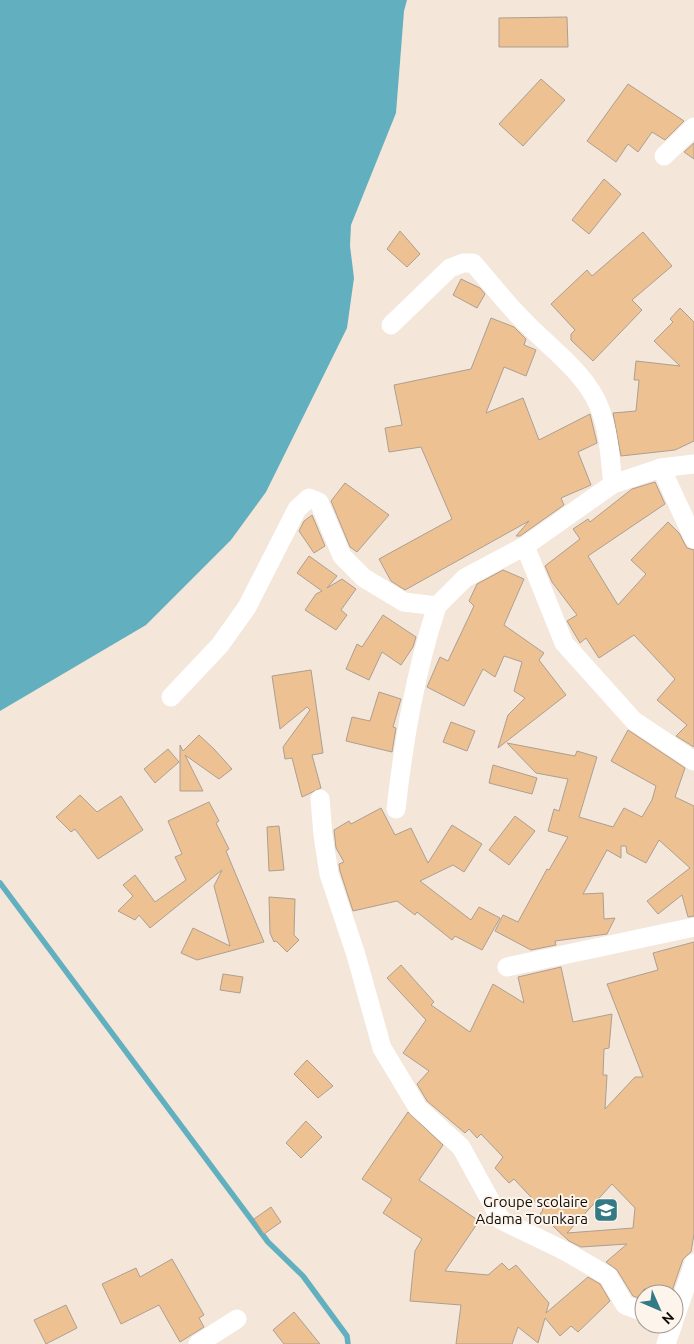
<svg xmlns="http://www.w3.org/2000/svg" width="694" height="1344" viewBox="0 0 694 1344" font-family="Ubuntu,sans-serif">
<rect width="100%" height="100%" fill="#f4e6d8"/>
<path fill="#62b0bf" d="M0,0H407L404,11L396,113L351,225L350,246L354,278L347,328L266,492L231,540L146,625L0,711Z"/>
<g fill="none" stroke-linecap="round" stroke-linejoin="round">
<path stroke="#62b0bf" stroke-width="5.5" d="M0,883L268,1242L303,1276L347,1336L348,1344"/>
</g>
<g fill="#edc191" stroke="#ac9f92" fill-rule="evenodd">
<path d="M567,17L568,47H499V18Z"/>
<path d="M541,79L565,100L523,146L499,124Z"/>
<path d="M628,84L684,121L665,140L652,132L638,152L628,144L616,162L587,141Z"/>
<path d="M694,143V159L684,152Z"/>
<path d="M604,179L621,194L589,234L572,220Z"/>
<path d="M400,231L420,254L407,267L387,249Z"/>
<path d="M643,232L672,266L632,300L642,310L593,361L571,340V334L575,330L551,304L587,270L592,276Z"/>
<path d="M461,279L480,288L485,294L477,308L453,295Z"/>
<path d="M680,308L694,322V441L675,450L621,456L613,413L636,411L639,380H634L636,361L680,366L654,341L673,322L670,319Z"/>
<path d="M491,318L514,327L526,339L524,345L536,350L526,376L504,367L486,413L523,398L539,440L590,414L597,443L578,452L591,485L561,498L564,505L520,536H516L529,521L405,590L391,581L379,559L452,519L421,447L389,452L385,428L402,425L394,385L471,369Z"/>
<path d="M655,482L665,504L588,556L618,605L646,574L631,560L668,522L679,533L687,548L694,550V747L676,736L687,725L657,700L675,679L634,635L599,658L586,638L580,643L567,621L577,615L552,582L545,566L580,539L573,529L588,519L590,522L632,489Z"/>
<path d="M345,483L389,515L357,552L350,547L331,501Z"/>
<path d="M312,515L325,546L314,553L299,531L304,521Z"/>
<path d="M309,556L337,576L327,588L342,579L356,589L341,610L347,615L336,630L305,610L316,594L322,591L297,573Z"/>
<path d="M503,570L524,579L504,625L544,653L539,660L566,695L498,748L508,715L525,698L514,691L522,662L504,656L495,677L483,669L464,706L427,687L440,657L448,661L474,606L469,601L477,584Z"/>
<path d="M383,615L416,637L413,647L401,665L382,652L369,680L346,669L357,644L362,647Z"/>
<path d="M311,670L323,753L312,755L321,788L302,797L292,758L285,759L283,747L310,710L307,707L280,729L272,676Z"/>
<path d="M379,692L401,699L393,727L396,728L392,752L346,741L352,717L370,721Z"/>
<path d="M451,722L475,731L467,751L443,742Z"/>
<path d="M628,730L685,768L675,797L694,806V916L688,917L682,895L658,914L647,901L690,868L659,840L646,863L627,853L626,846H621V858L607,850L583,894L603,893L604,919L615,918L607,934L555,941L556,945L531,950L495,931L503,915L518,922L547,869L549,870L568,837L548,831L554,809L559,811L568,779L536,773L507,743L575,756L577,751L597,757L579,817L613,827L624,808L642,817L652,800L656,786L611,761Z"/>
<path d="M199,735L214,749L232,769L219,779L185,755L203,791H180V745L183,751Z"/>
<path d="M168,749L179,762L155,783L144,769Z"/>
<path d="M493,765L537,778L532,794L489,783Z"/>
<path d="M80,795L97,812L121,796L143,830L98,859L75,829L71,832L56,817Z"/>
<path d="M209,802L219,821L216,823L229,849L226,851L264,942L197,960L181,953L193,928L230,946L214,886L222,870L150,928L139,915L135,920L118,911L133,896L123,885L135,875L155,902L186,880L175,857L182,854L168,821Z"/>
<path d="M381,808L395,835L411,828L428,863L452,825L482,844L464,872L453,865L420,881L471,920L479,907L500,918L482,950L455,936L452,940L417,912L415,915L397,901L353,911L340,871L339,864L344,862L336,848L334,830L349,821L351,824Z"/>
<path d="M515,816L535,831L509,865L489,850Z"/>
<path d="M279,826L284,870L269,871L267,827Z"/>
<path d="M269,897L295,899L294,935L299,940L287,952L276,941L274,942L270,933Z"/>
<path d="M694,942V1234L691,1252L683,1259L671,1294H657L644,1289V1300L633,1296L617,1270L606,1262L627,1244L581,1247L569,1241L540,1214L543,1210L514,1179L509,1183L495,1168L503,1157L481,1134L477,1138L469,1129L465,1133L427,1101L417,1084L429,1071L403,1053L426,1020L387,978L401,965L434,1002L431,1005L470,1032L493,984L524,1003L518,977L561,967L573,1022L612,1014L609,1048L604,1049L603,1075H607L605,1109L635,1077H643L607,984L658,970L653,953ZM612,1184L635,1208L633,1228L567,1233Z"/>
<path d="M223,974L243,977L240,993L220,990Z"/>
<path d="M307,1060L333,1086L318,1098L294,1074Z"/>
<path d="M408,1112L443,1145L419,1180L479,1221L445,1271L488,1275L502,1263L509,1270L516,1265L549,1303L546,1313L588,1277L600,1284L610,1301L578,1332L571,1326L560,1336L545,1318L538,1343L518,1327L512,1344H456L461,1305L410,1301L415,1251L422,1239L383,1213L392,1199L362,1179Z"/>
<path d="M306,1121L322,1137L301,1158L286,1143Z"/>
<path d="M271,1207L281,1222L264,1234L254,1219Z"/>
<path d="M172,1259L204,1315L199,1318L204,1327L180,1342L159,1305L121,1324L102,1284L136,1268L140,1277Z"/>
<path d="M66,1305L77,1328L46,1344L34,1320Z"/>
<path d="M294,1312L320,1344H284L273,1330Z"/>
</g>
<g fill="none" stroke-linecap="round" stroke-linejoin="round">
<g stroke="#fff" stroke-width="19">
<path d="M664,156L694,127"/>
<path d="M391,325L450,268L463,263H473C491,283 507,305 526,323C551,349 587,374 600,409C609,432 610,459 613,484"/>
<path d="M661,468L694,539"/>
<path d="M525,546L564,643L634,721L694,761"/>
<path d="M171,697L220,645L247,607L297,509L309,498L319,502L342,556L364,578L404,602L437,606L465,578L525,546L613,484L661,468L694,464"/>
<path d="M320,799L323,835L329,874L356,955L382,1048L418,1108L461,1147L501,1220L565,1251L608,1276L625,1305L644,1312"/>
<path d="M396,809C404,739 415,673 437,606"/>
<path d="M507,967L694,927"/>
<path d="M674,1320L694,1263"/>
<path d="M198,1344L237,1319"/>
<path d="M666,1344L673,1324"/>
</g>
</g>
<defs>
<symbol id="school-square" viewBox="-11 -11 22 22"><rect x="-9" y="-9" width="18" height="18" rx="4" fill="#347a86" stroke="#fdf5ec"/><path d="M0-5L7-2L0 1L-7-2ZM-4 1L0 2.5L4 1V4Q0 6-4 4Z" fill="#fff"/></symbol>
</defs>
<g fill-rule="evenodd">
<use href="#school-square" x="592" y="1196" width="28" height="28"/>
</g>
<g text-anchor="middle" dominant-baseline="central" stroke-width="4" stroke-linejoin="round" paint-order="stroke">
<g font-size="15" fill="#100c07" stroke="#fdf5ec" text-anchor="end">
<text x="588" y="1201">Groupe scolaire<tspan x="588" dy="17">Adama Tounkara</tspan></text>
</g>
</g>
<g transform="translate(659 1309) rotate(135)"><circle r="24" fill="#fdf5ec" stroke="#9e9890"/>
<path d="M0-4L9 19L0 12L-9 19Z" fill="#347a86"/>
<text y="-8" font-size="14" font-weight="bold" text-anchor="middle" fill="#100c07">N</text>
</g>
</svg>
